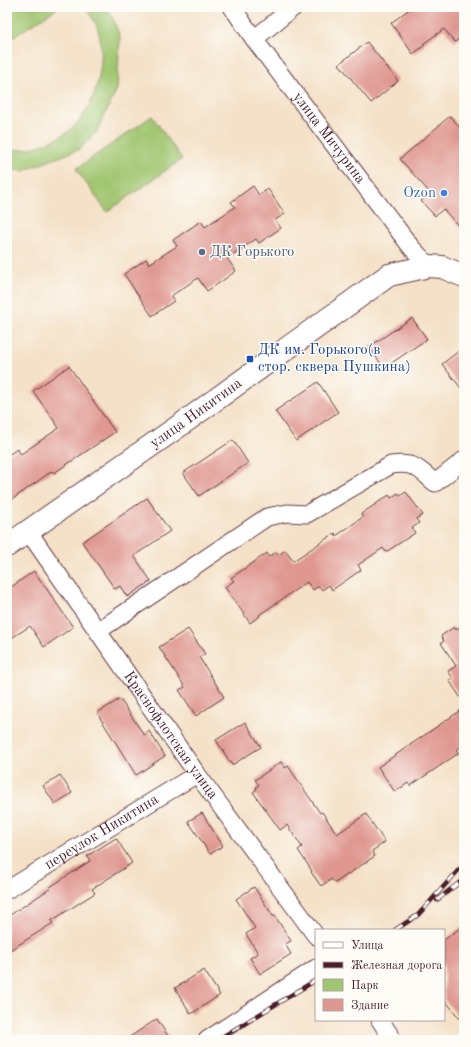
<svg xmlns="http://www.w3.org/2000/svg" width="471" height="1047" viewBox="0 0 471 1047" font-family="'Old Standard TT',serif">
<rect width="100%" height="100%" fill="#fdfcf7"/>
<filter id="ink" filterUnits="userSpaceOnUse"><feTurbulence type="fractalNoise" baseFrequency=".025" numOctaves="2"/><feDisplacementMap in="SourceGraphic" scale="8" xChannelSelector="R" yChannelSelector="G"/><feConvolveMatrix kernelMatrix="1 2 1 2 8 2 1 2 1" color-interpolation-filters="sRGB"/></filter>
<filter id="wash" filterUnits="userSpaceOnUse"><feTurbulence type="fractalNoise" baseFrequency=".012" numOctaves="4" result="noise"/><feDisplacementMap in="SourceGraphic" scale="16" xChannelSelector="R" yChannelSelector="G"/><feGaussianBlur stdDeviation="0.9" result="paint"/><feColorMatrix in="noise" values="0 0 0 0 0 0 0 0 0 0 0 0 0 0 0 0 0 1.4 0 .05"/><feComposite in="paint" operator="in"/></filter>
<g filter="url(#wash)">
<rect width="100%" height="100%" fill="#f4e1c7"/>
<g fill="#a1c671" stroke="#76724e">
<path d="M7,7H59L7,41Z"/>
<path d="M85,7H106L112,16L120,37L117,89L96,133L80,149L23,171L7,169V149C12,149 17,150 22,150C36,148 59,139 70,130C97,109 110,53 95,22C92,17 88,12 85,7Z"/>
<path d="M152,116L182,159L107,212L76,169Z"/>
</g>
<g id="blocks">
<g fill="#df9790">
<path d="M412,7H464V35L455,42L444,29L423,44L425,45L413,54L391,23Z"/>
<path d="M367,42L398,81L371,103L339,64Z"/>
<path d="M450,116L464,132V232L443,209L435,216L421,201L430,193L400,159Z"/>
<path d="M253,186L259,195L268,189L285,214L275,220L281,228L259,243L256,239L227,258L236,271L222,281L207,291L198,278L171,296L174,301L152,316L124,274L146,259L149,264L177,246L173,240L201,221L205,227L235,207L231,202Z"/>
<path d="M412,318L427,339L384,368L369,347Z"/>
<path d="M464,347V392L442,364Z"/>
<path d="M69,366L115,432L54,473L52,471L7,503V456L17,449L21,454L59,428L33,391Z"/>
<path d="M318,382L338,412L296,441L275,411Z"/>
<path d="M233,440L248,463L199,496L183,473Z"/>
<path d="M406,492L423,515L416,519L419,523L412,528L415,533L386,552L383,548L358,565L361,570L332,590L329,585L322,590L319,586L313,590L307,582L259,615L260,616L250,623L225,587L234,581L231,578L267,553L269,557L276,552L279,555L285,550L293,561L335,533L336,536L363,517L361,514L389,495L391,498L398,493L400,496Z"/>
<path d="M147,498L170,531L134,556L151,581L127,597L120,586L115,589L82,542Z"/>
<path d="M34,571L73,627L44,647L30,626L7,641V590Z"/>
<path d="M464,624V703L449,680L453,678L448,671L456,666L441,643L444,641L441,636L454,627L456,630Z"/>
<path d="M188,629L205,654L199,657L224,697L196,716L179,690L185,687L159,647Z"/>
<path d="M120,699L144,735L149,731L165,756L136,775L97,713Z"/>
<path d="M464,708V745L456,750L459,753L410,786L408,783L395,792L378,767Z"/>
<path d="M245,722L261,747L232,765L216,740Z"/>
<path d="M281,762L285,768L288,766L320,813L322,812L337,834L366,814L385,842L372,851L375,856L335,883L332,879L321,886L311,872L312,871L298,850L302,847L287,825L280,830L253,792L257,789L256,787L259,785L255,780Z"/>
<path d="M60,775L72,793L55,804L43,786Z"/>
<path d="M202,813L223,846L210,854L188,821Z"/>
<path d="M116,838L132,863L92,889L95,893L51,921L53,923L7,952V917L51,888L50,887L90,861L87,856Z"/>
<path d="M254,887L273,916H275L291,941L285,944L291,954L260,974L250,958L258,953L246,934L255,928L236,899Z"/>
<path d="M464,925V1024L444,999V940Z"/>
<path d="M204,970L220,995L191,1014L175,988Z"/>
<path d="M157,1019L168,1036L162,1040H125Z"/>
</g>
</g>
</g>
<g filter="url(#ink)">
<use href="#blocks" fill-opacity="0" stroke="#643c42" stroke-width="1"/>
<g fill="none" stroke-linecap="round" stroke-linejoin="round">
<defs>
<g id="street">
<path id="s1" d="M232,7L254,39L411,247L429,266"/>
<path d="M254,39L294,7"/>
<path id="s2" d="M28,531L197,774L316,936"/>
<path d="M98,631L267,517L287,513L307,514L391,465C415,462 418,468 435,483L464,460"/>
<path id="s3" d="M7,890L197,774"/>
<path d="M380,1020L393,1040"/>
<path d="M207,1040L316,968"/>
</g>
<g id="primary">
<path id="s4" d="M7,546L179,426L389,275L429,266L442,267L464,276"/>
</g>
</defs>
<use href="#street" stroke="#643c42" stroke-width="19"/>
<use href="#primary" stroke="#643c42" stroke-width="24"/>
<use href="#street" stroke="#fff" stroke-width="17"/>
<use href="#primary" stroke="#fff" stroke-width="22"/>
<defs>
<g id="rail">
<path d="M437,900L464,879"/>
<path d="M395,930L418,915L464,864"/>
<path d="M217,1040L316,980"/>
</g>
</defs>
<use href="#rail" stroke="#4a1f2b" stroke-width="4.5"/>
<use href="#rail" stroke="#fdfcf7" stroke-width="3" stroke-dasharray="9" stroke-linecap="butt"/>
</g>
</g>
<circle fill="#3f7fe0" stroke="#fdfcf7" stroke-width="1.5" cx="444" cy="193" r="4"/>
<circle fill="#5c6f8a" stroke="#fdfcf7" stroke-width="1.5" cx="202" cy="252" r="4"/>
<rect fill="#1a4fb4" stroke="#fdfcf7" stroke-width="1.5" x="246" y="355" width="8" height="8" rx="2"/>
<g text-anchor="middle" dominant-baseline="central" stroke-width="3" stroke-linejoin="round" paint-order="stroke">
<g font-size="15" fill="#4a1f2b" stroke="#fdfcf7">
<text stroke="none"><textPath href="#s1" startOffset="163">улица Мичурина</textPath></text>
<text stroke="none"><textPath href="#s4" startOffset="231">улица Никитина</textPath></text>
<text stroke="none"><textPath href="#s2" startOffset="249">Краснофлотская улица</textPath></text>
<text stroke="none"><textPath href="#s3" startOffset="111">переулок Никитина</textPath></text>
</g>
<g font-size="15" fill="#366cbe" stroke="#fdfcf7" text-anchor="end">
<text x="436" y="193">Ozon</text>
</g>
<g font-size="15" fill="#4e5e75" stroke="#fdfcf7" text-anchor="start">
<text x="210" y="252">ДК Горького</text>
</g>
<g font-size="15" fill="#164399" stroke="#fdfcf7" text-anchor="start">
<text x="258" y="350">ДК им. Горького(в<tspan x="258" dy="17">стор. сквера Пушкина)</tspan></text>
</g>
</g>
<rect width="471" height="1047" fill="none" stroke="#fdfcf7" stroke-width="24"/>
<rect x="315" y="929" width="130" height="92" fill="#fdfcf7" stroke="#b5a4a5"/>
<rect x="323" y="942" width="20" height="6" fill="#ffffff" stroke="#b5a4a5"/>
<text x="351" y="949" font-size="12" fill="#4a1f2b">Улица</text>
<rect x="323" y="962" width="20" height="6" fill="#4a1f2b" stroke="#b5a4a5"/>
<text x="351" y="969" font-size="12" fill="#4a1f2b">Железная дорога</text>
<rect x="323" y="979" width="20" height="12" fill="#a1c671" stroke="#b5a4a5"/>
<text x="351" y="989" font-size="12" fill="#4a1f2b">Парк</text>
<rect x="323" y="999" width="20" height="12" fill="#df9790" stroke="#b5a4a5"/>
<text x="351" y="1009" font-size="12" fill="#4a1f2b">Здание</text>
</svg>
